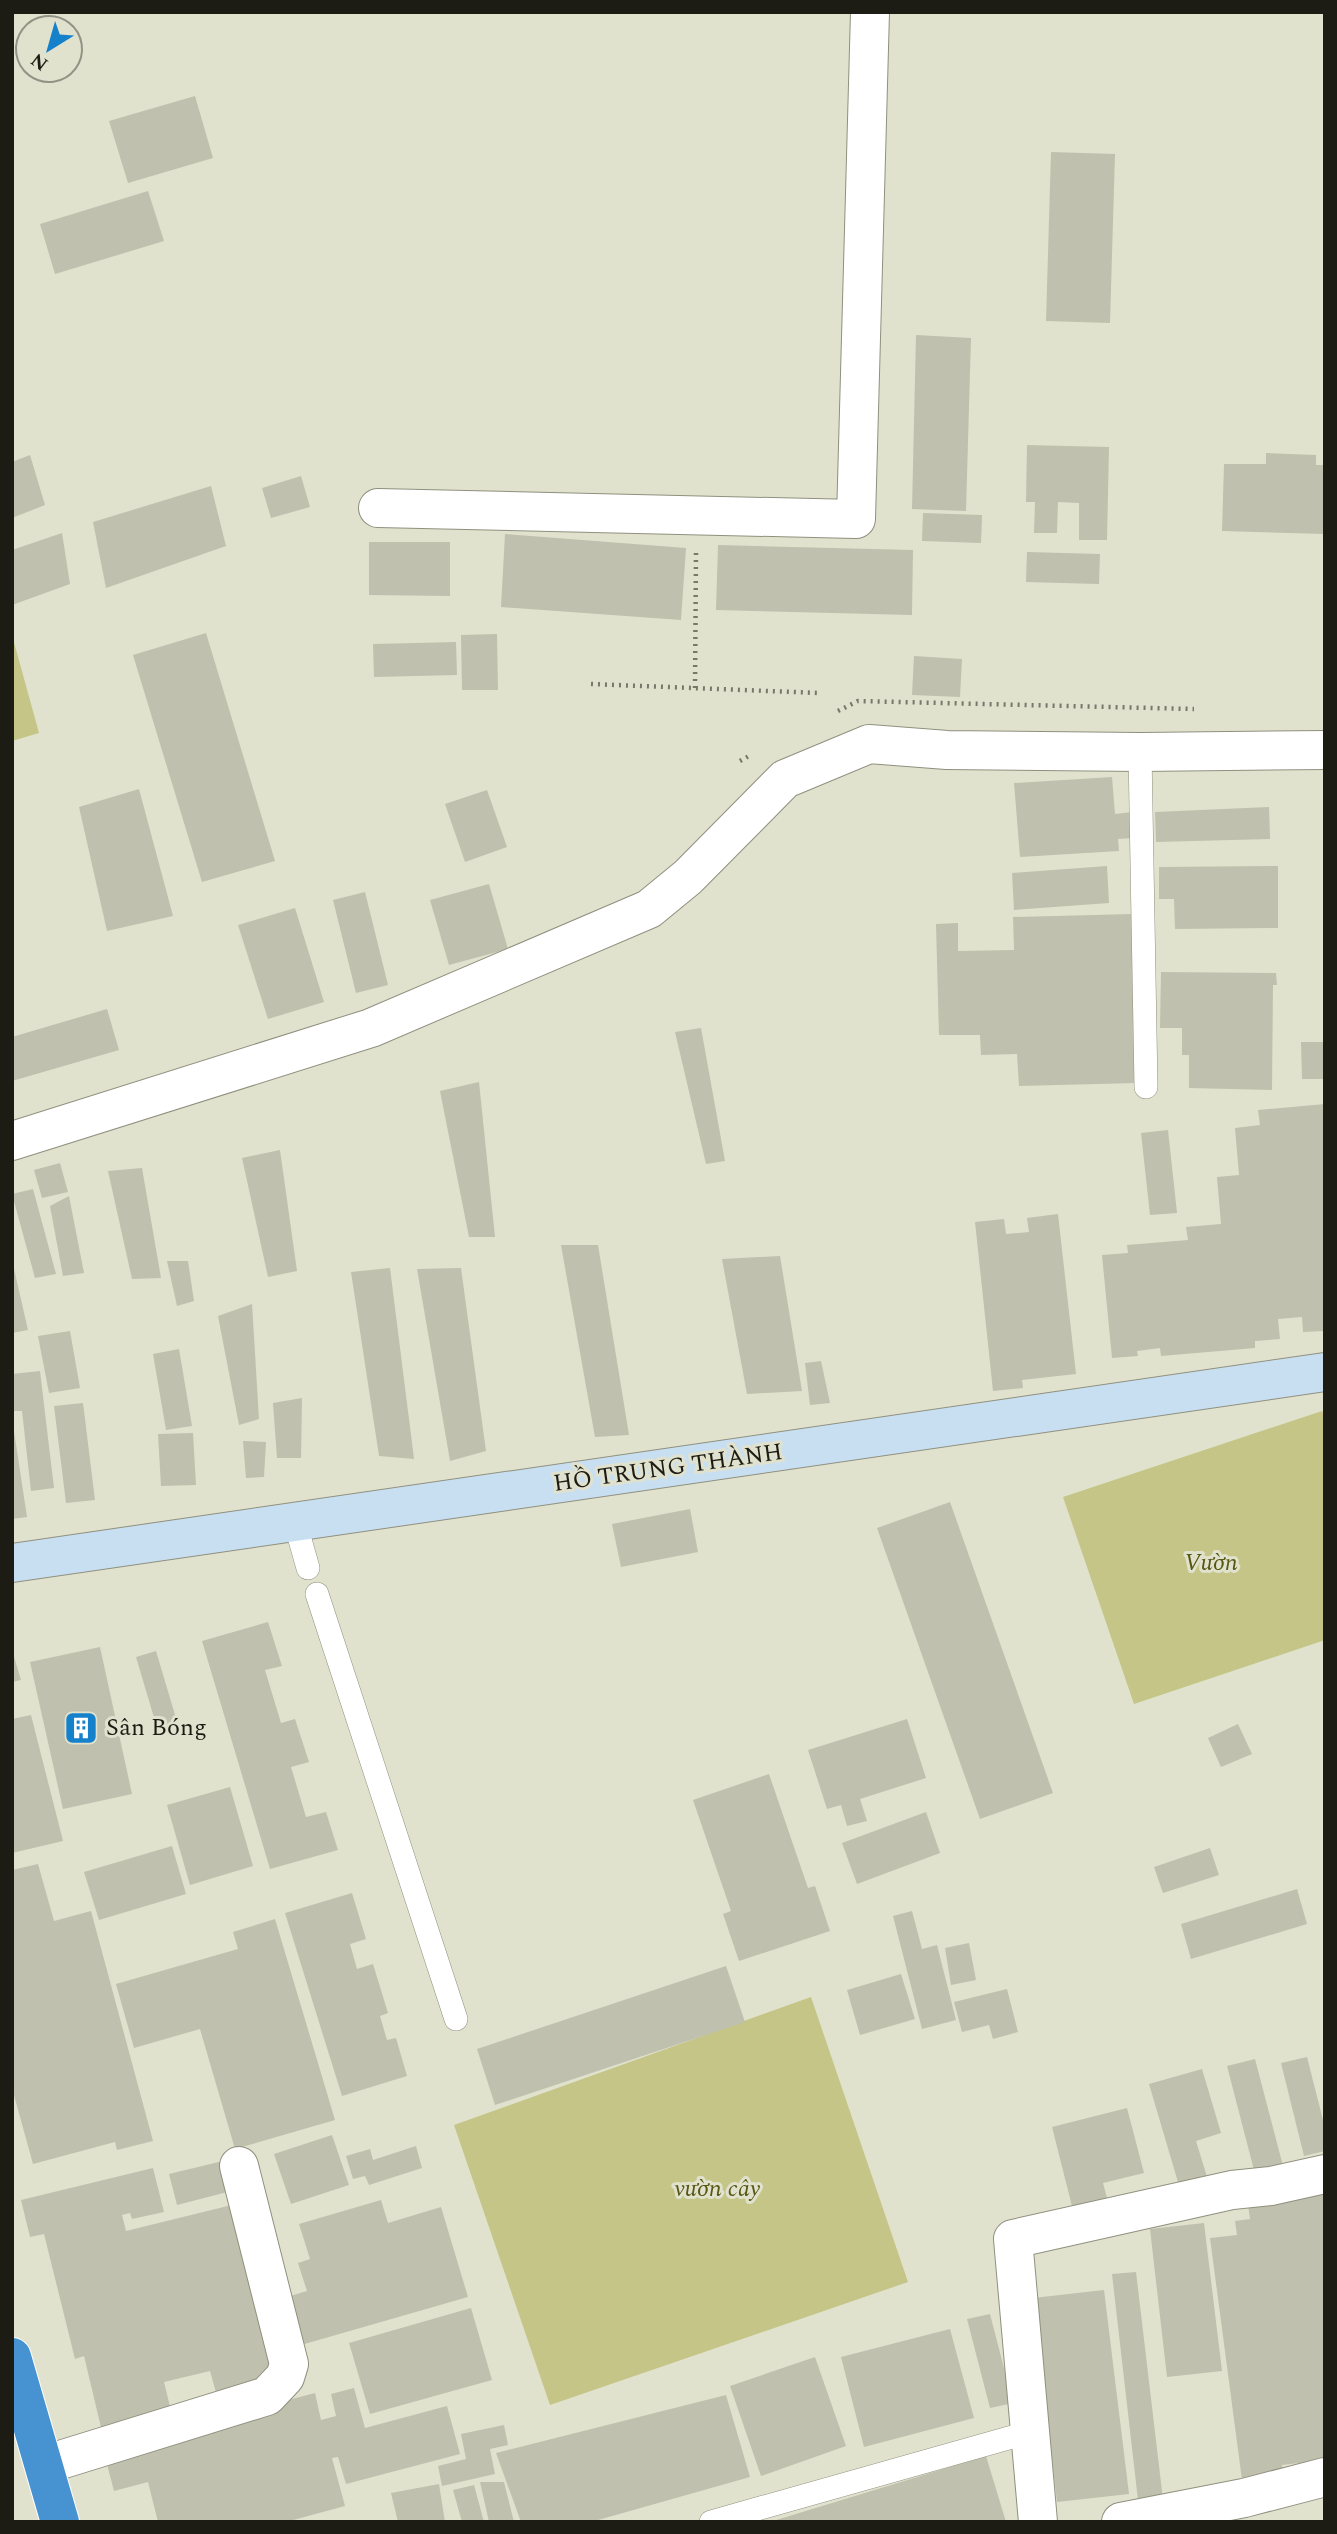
<svg xmlns="http://www.w3.org/2000/svg" width="1337" height="2534" viewBox="0 0 1337 2534" font-family="Spectral,serif">
<rect width="100%" height="100%" fill="#e1e2ce"/>
<g fill="#c4c586">
<path d="M12,635L39,733L12,741Z"/>
<path d="M1322,1411L1325,1418V1640L1134,1704L1063,1497Z"/>
<path d="M811,1997L908,2282L550,2405L454,2125Z"/>
</g>
<g fill="#bfc0ad">
<path d="M195,96L213,158L128,183L109,121Z"/>
<path d="M1051,152L1115,154L1110,323L1046,321Z"/>
<path d="M148,191L164,241L55,274L40,224Z"/>
<path d="M916,335L971,338L966,511L912,509Z"/>
<path d="M1027,445L1109,447L1107,540H1079V503L1058,502L1057,533H1034L1035,502H1026Z"/>
<path d="M1266,453L1316,455V465H1325V534L1222,531L1224,464H1266Z"/>
<path d="M30,455L45,505L12,518V462Z"/>
<path d="M301,476L310,507L271,518L262,488Z"/>
<path d="M211,486L226,546L106,588L93,522Z"/>
<path d="M923,513L982,515L981,543L922,541Z"/>
<path d="M62,533L70,584L12,605V550Z"/>
<path d="M505,534L686,548L681,620L501,607Z"/>
<path d="M369,542H450V596L369,595Z"/>
<path d="M718,545L913,550L912,615L716,610Z"/>
<path d="M1027,552L1100,554L1099,584L1026,582Z"/>
<path d="M206,633L275,861L202,882L133,655Z"/>
<path d="M497,634L498,690H462L461,635Z"/>
<path d="M456,642L457,675L374,677L373,644Z"/>
<path d="M914,656L962,659L960,697L912,695Z"/>
<path d="M1112,777L1115,814L1132,812L1134,838L1118,839L1119,851L1020,857L1014,783Z"/>
<path d="M139,789L173,916L107,931L79,807Z"/>
<path d="M487,790L507,847L465,862L445,804Z"/>
<path d="M1269,807L1270,839L1156,842L1155,812Z"/>
<path d="M1107,866L1109,903L1014,910L1012,873Z"/>
<path d="M1278,866V928L1175,929L1174,899H1159V867Z"/>
<path d="M489,884L508,949L449,965L430,900Z"/>
<path d="M365,892L388,985L356,993L333,900Z"/>
<path d="M295,908L324,1002L268,1019L238,925Z"/>
<path d="M1132,914L1137,1083L1019,1086L1017,1054L981,1055L980,1035H939L936,924L958,923V951L1014,950L1013,917Z"/>
<path d="M1161,972L1276,973L1277,985H1273L1272,1090L1189,1088V1055H1182V1028H1160Z"/>
<path d="M107,1009L119,1050L12,1081V1037Z"/>
<path d="M701,1028L725,1161L706,1164L675,1032Z"/>
<path d="M1301,1042H1325V1079H1302Z"/>
<path d="M479,1082L495,1237H469L440,1091Z"/>
<path d="M1325,1104L1324,1331L1303,1332L1302,1317L1278,1319L1280,1339L1255,1341V1348L1161,1356L1160,1348L1137,1351L1138,1356L1112,1358L1102,1255L1128,1253L1127,1245L1188,1240L1186,1227L1221,1224L1217,1177L1239,1175L1235,1128L1260,1125L1258,1110Z"/>
<path d="M1168,1130L1177,1213L1150,1215L1141,1133Z"/>
<path d="M280,1150L297,1271L268,1277L242,1158Z"/>
<path d="M60,1163L68,1192L42,1198L34,1170Z"/>
<path d="M142,1168L161,1278L132,1279L108,1171Z"/>
<path d="M33,1189L56,1274L35,1278L12,1194Z"/>
<path d="M69,1196L84,1273L63,1276L50,1206Z"/>
<path d="M1058,1214L1076,1374L1022,1380L1023,1388L993,1391L975,1222L1004,1219L1006,1234L1029,1232L1027,1218Z"/>
<path d="M561,1245H598L629,1435L595,1437Z"/>
<path d="M780,1256L802,1391L747,1394L722,1259Z"/>
<path d="M12,1260L28,1330L12,1333Z"/>
<path d="M167,1261H188L194,1301L177,1306Z"/>
<path d="M390,1268L414,1459L379,1456L351,1272Z"/>
<path d="M461,1268L486,1451L450,1461L417,1269Z"/>
<path d="M252,1304L259,1419L239,1425L218,1316Z"/>
<path d="M70,1331L80,1388L49,1393L38,1336Z"/>
<path d="M179,1349L192,1426L166,1430L153,1354Z"/>
<path d="M821,1361L830,1403L810,1405L805,1363Z"/>
<path d="M40,1371L54,1488L31,1491L22,1411H12V1374Z"/>
<path d="M302,1398L301,1458H277L273,1403Z"/>
<path d="M83,1403L95,1500L66,1503L54,1406Z"/>
<path d="M12,1418L27,1517L12,1519Z"/>
<path d="M193,1433L196,1485L161,1486L158,1434Z"/>
<path d="M243,1441L266,1442L264,1477L246,1478Z"/>
<path d="M950,1502L1053,1793L980,1819L877,1528Z"/>
<path d="M690,1509L698,1552L621,1567L612,1524Z"/>
<path d="M268,1622L282,1666L265,1670L281,1723L295,1719L309,1762L291,1767L306,1817L326,1812L338,1850L270,1869L202,1641Z"/>
<path d="M100,1647L132,1794L63,1809L30,1662Z"/>
<path d="M12,1650L21,1680L12,1682Z"/>
<path d="M156,1651L178,1725L158,1731L136,1657Z"/>
<path d="M31,1715L63,1841L12,1853V1719Z"/>
<path d="M907,1719L926,1778L860,1799L867,1821L847,1826L841,1805L827,1809L808,1750Z"/>
<path d="M1238,1724L1252,1754L1221,1767L1208,1738Z"/>
<path d="M769,1774L808,1888L815,1886L830,1931L739,1961L723,1914L731,1911L693,1800Z"/>
<path d="M230,1787L253,1866L190,1885L167,1805Z"/>
<path d="M926,1812L940,1853L857,1884L842,1843Z"/>
<path d="M172,1846L186,1894L99,1920L84,1872Z"/>
<path d="M1210,1848L1219,1875L1163,1893L1154,1867Z"/>
<path d="M38,1864L54,1921L91,1911L153,2141L117,2150L115,2142L33,2164L12,2088V1870Z"/>
<path d="M1297,1889L1307,1924L1191,1959L1181,1924Z"/>
<path d="M352,1893L366,1939L350,1944L357,1969L373,1964L388,2013L380,2016L387,2040L396,2038L407,2076L342,2096L285,1913Z"/>
<path d="M912,1911L922,1949L937,1945L956,2020L922,2029L893,1916Z"/>
<path d="M275,1919L335,2120L235,2149L200,2029L134,2048L116,1984L238,1949L233,1932Z"/>
<path d="M969,1943L976,1980L951,1985L945,1948Z"/>
<path d="M726,1966L745,2022L495,2105L477,2049Z"/>
<path d="M901,1974L915,2019L860,2035L847,1990Z"/>
<path d="M1007,1989L1018,2032L993,2039L989,2025L962,2032L954,2002Z"/>
<path d="M1307,2057L1325,2128V2151L1304,2156L1281,2063Z"/>
<path d="M1255,2059L1283,2166L1255,2174L1227,2066Z"/>
<path d="M1202,2069L1221,2133L1196,2141L1208,2180L1180,2189L1149,2084Z"/>
<path d="M1127,2108L1144,2173L1103,2183L1110,2209L1075,2218L1052,2127Z"/>
<path d="M332,2135L349,2185L291,2204L274,2154Z"/>
<path d="M416,2146L422,2168L369,2185L365,2176L353,2179L346,2156L370,2149L373,2160Z"/>
<path d="M227,2160L235,2190L177,2205L169,2174Z"/>
<path d="M153,2168L164,2212L132,2219L130,2213L122,2215L126,2231L240,2203L275,2382L217,2396L210,2371L164,2382L174,2423L104,2440L84,2356L75,2359L44,2234L30,2237L21,2200Z"/>
<path d="M1325,2189V2460L1282,2465L1283,2475L1242,2480L1210,2238L1237,2235L1235,2221L1250,2219L1247,2198Z"/>
<path d="M381,2200L388,2223L441,2207L468,2297L301,2345L287,2297L307,2291L298,2263L310,2259L299,2224Z"/>
<path d="M1204,2223L1222,2371L1167,2377L1150,2229Z"/>
<path d="M1136,2272L1164,2508L1139,2509L1112,2274Z"/>
<path d="M1104,2290L1129,2494L1057,2502L1033,2298Z"/>
<path d="M471,2308L492,2380L370,2414L349,2343Z"/>
<path d="M990,2314L1013,2403L990,2408L967,2319Z"/>
<path d="M950,2329L974,2418L864,2447L841,2357Z"/>
<path d="M815,2357L846,2446L761,2476L730,2386Z"/>
<path d="M354,2388L365,2428L447,2406L460,2454L346,2484L338,2457L332,2458L345,2506L286,2522H158L148,2482L114,2491L103,2449L315,2393L321,2420L336,2416L331,2394Z"/>
<path d="M726,2395L750,2477L591,2522H521L496,2453Z"/>
<path d="M504,2425L508,2445L490,2449L495,2474L442,2486L438,2466L466,2459L461,2434Z"/>
<path d="M986,2456L1006,2522H773V2521Z"/>
<path d="M480,2482H504L514,2522H489Z"/>
<path d="M439,2484L445,2522H398L391,2493Z"/>
<path d="M474,2485L484,2522H462L453,2490Z"/>
</g>
<g fill="none" stroke-linecap="round" stroke-linejoin="round">
<defs>
<g id="lane">
<path d="M1140,752L1146,1087"/>
<path d="M295,1522L308,1568"/>
<path d="M317,1594L456,2019"/>
<path d="M711,2522L1030,2432"/>
</g>
<g id="street">
<path d="M378,508L856,519L870,12"/>
<path d="M12,1141L371,1028L649,909L688,877L785,779L869,744L947,750L1140,752L1325,750"/>
<path d="M44,2465L267,2396L285,2377L289,2364L239,2166"/>
<path d="M1038,2522L1013,2239L1232,2190L1271,2186L1325,2174"/>
<path d="M1121,2522L1244,2498L1325,2477"/>
</g>
<path id="secondary" d="M12,1563L1325,1372"/>
<path id="highway" d="M12,2357L60,2522"/>
</defs>
<use href="#lane" stroke="#8f907e" stroke-width="24"/>
<use href="#street" stroke="#8f907e" stroke-width="40"/>
<use href="#secondary" stroke="#8f907e" stroke-width="40"/>
<use href="#highway" stroke="#fff" stroke-width="40"/>
<g stroke="#77776a" stroke-width="4.5" stroke-dasharray="2 5" stroke-linecap="butt">
<path d="M591,684L819,693"/>
<path d="M695,688L696,552"/>
<path d="M838,711L858,701L1194,709"/>
<path d="M740,761L749,756"/>
</g>
<use href="#lane" stroke="#fff" stroke-width="23"/>
<use href="#street" stroke="#fff" stroke-width="38"/>
<use href="#secondary" stroke="#c8dff1" stroke-width="38"/>
<use href="#highway" stroke="#4793d1" stroke-width="38"/>
</g>
<defs>
<symbol id="building-square" viewBox="-11 -11 22 22"><rect x="-9" y="-9" width="18" height="18" rx="4" fill="#1681cb" stroke="#e1e2ce"/><path d="M-4-6H4V6H1V3H-1V6H-4ZM-2.5-4.3h1.7v1.8h-1.7ZM.8-4.3h1.7v1.8H.8ZM-2.5-1h1.7V.8h-1.7ZM.8-1h1.7V.8H.8Z" fill="#fff"/></symbol>
</defs>
<g fill-rule="evenodd">
<use href="#building-square" x="62" y="1709" width="38" height="38"/>
</g>
<g text-anchor="middle" dominant-baseline="central" stroke-width="6" stroke-linejoin="round" paint-order="stroke">
<g font-size="24" fill="#1c1c15" stroke="#e1e2ce">
<text transform="translate(668 1468) rotate(-8)">HỒ TRUNG THÀNH</text>
</g>
<g font-size="24" font-style="italic" fill="#585814" stroke="#e1e2ce">
<text x="1211" y="1563">Vườn</text>
<text x="717" y="2189">vườn cây</text>
</g>
<g font-size="24" fill="#1c1c15" stroke="#e1e2ce" text-anchor="start">
<text x="106" y="1728">Sân Bóng</text>
</g>
</g>
<rect width="1337" height="2534" fill="none" stroke="#1c1c15" stroke-width="28"/>
<g transform="translate(49 49) rotate(217)"><circle r="33" fill="#e1e2ce" stroke="#929384" stroke-width="2"/>
<path d="M0-5L12 26L0 18L-12 26Z" fill="#1681cb"/>
<text y="-10" font-size="19" font-weight="bold" text-anchor="middle" fill="#1c1c15">N</text>
</g>
</svg>
